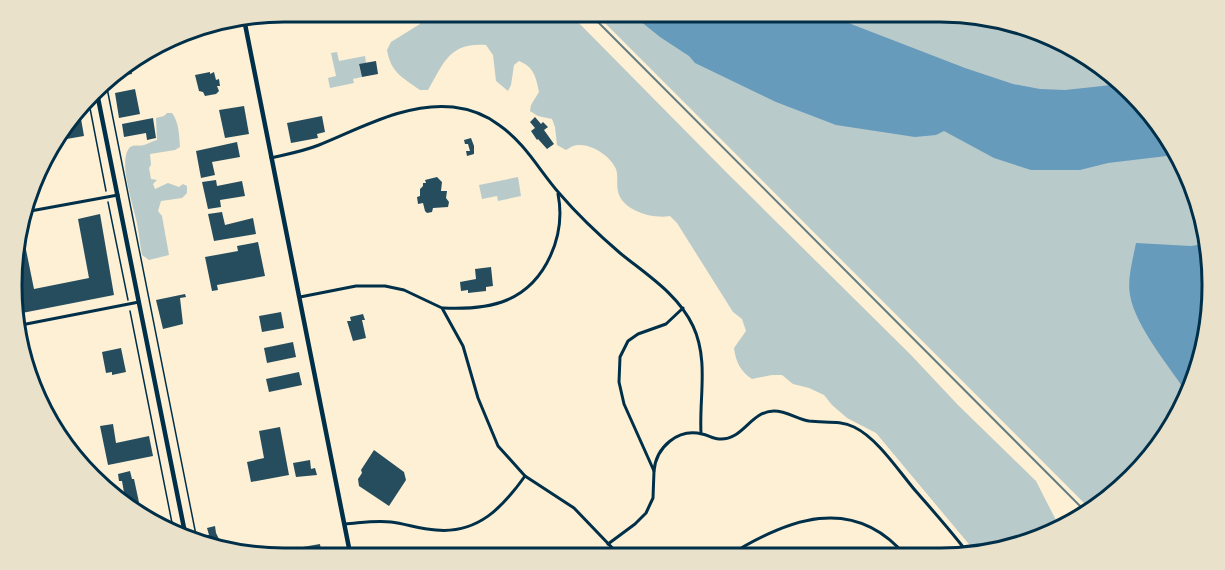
<svg xmlns="http://www.w3.org/2000/svg" width="1225" height="570" viewBox="0 0 1225 570" font-family="Quicksand,sans-serif">
<rect width="100%" height="100%" fill="#fdf0d5"/>
<g fill="#b9caca">
<path d="M419,12H568L728,174L911,355L958,405L1036,481L1060,528L1044,537L978,555L876,433L847,418L832,405L824,395L809,388L793,384L782,375H772L752,379C740,371 736,362 734,348L746,331L742,319L733,312L677,223L670,216C654,219 628,212 620,197C615,188 619,178 616,169C611,157 593,144 578,145C574,145 569,148 566,150L557,145L555,127L552,119L538,116L530,111L531,105L539,92C536,77 534,67 519,61L514,65L511,85L508,91L496,81L493,55L486,45C449,42 444,63 428,90H420C402,77 391,73 387,50L391,42L420,24Z"/>
<path d="M594,12H940L1045,33L1133,92L1192,181L1213,285L1192,390L1156,451L1106,502L1091,510Z"/>
<path d="M337,52L339,61L365,56L366,63L359,65L362,77L353,79L354,83L330,88L328,78L336,76L331,53Z"/>
<path d="M167,113H172C179,122 179,135 180,147L175,150L150,154L151,165L149,168L151,179L157,180L153,184L155,189L168,183L179,187L183,184L187,186V193L182,198L161,201L158,211L162,216L169,255L149,260L142,255C140,245 139,234 137,223C134,207 119,165 128,150C132,143 138,147 144,145C148,144 152,141 157,140L156,118L164,116Z"/>
<path d="M518,177L521,196L498,201L497,196L482,199L479,185Z"/>
</g>
<g fill="#669bbc">
<path d="M629,12H820L965,68L1013,84L1040,89L1065,90L1121,84L1133,92L1175,155L1108,163L1080,170H1031L994,158L944,131L936,135L915,137L836,125L776,102L695,63L689,56L660,37Z"/>
<path d="M1136,243L1191,246L1205,244L1213,285L1192,390L1189,396C1171,369 1135,326 1130,295C1127,279 1133,259 1136,243Z"/>
</g>
<g fill="#264d5e">
<path d="M376,61L378,74L362,77L359,64Z"/>
<path d="M130,64L132,74L110,78L119,69Z"/>
<path d="M210,72V74L214,72L216,80L219,79L220,86H217L219,91L216,94L205,96L203,92L199,91L195,75Z"/>
<path d="M135,89L140,114L119,118L115,93Z"/>
<path d="M244,106L249,134L225,138L219,110Z"/>
<path d="M80,113L84,136L55,141Z"/>
<path d="M322,116L325,132L317,134L318,138L291,143L287,123Z"/>
<path d="M535,117L541,124L543,122L548,127L544,130L554,144L547,149L538,139L537,140L531,131L535,128L530,122Z"/>
<path d="M153,118L156,138L147,140L146,133L124,137L122,124Z"/>
<path d="M471,138L474,146V154L467,156L466,151H470L468,144H465L464,140Z"/>
<path d="M237,142L240,157L212,162L215,175L201,178L196,151Z"/>
<path d="M437,177L442,182L441,191H447L446,198L449,202L448,207L433,208L432,212L427,213L425,211L423,203L418,204L417,197L420,196V189L423,186V183H426L425,180Z"/>
<path d="M216,180L217,186L242,181L245,196L220,200L221,207L208,209L202,182Z"/>
<path d="M222,212L225,225L253,218L256,234L214,241L208,214Z"/>
<path d="M100,214L114,295L17,314L15,304L18,231L22,230L34,289L89,278L78,219Z"/>
<path d="M258,242L265,276L217,285L218,290L212,291L205,257L238,251L237,246Z"/>
<path d="M491,267L493,286L486,287V291L468,293V290L461,291L460,282L476,279L475,269Z"/>
<path d="M185,294L186,297L180,298L183,324L163,329L156,300Z"/>
<path d="M281,312L284,328L262,332L259,316Z"/>
<path d="M363,314L365,320H362L366,338L353,341L347,321H351L350,317Z"/>
<path d="M293,342L296,357L267,363L264,348Z"/>
<path d="M121,348L126,372L112,375V372L106,373L102,352Z"/>
<path d="M299,372L302,385L269,392L266,379Z"/>
<path d="M113,424L116,443L149,436L153,456L108,465L100,426Z"/>
<path d="M280,427L289,475L251,482L247,462L264,458L259,431Z"/>
<path d="M374,450L404,472L406,480L389,506L359,486L358,479L362,473L361,470Z"/>
<path d="M310,460L311,469L315,468L317,475L296,477L293,463Z"/>
<path d="M130,471L132,479H134L140,507H144L146,515L126,504L122,481H119L118,474Z"/>
<path d="M215,526L216,533L222,545L205,542L204,536L209,535L207,528Z"/>
<path d="M320,544L321,550L334,547L336,558H285L275,556L274,552Z"/>
</g>
<g fill="none" stroke-linecap="round" stroke-linejoin="round">
<g stroke="#003049" stroke-width="1.5">
<path d="M106,83L197,540"/>
<path d="M89,103L106,191"/>
<path d="M108,202L128,300"/>
<path d="M130,311L174,533"/>
</g>
<g stroke="#003049" stroke-width="3">
<path d="M271,158C288,154 304,151 319,145C361,128 407,102 453,107C470,109 486,115 499,125C525,143 539,170 559,193C577,214 599,235 620,253C647,275 678,294 693,326C709,360 699,398 701,433"/>
<path d="M25,212L118,195"/>
<path d="M300,297L356,286H385L404,290L442,308L463,346L478,398L498,446L525,476L574,508L621,557"/>
<path d="M443,308C464,309 488,308 507,300C547,283 566,234 558,194"/>
<path d="M16,326L139,302"/>
<path d="M654,471C656,447 678,428 702,434C708,435 713,439 719,439C743,441 750,411 774,411C787,411 797,419 809,421C824,423 840,420 854,427C877,438 898,470 914,489C933,511 953,533 970,556"/>
<path d="M345,524C360,523 375,520 391,522C406,524 421,529 436,530C478,534 503,507 525,476"/>
<path d="M608,544L635,524L646,513L653,498L654,471L624,404L619,382L620,357L628,341L638,334L666,324L683,308"/>
<path d="M728,556C787,519 853,493 906,556"/>
</g>
<g stroke="#003049" stroke-width="4.5">
<path d="M244,19L351,558"/>
<path d="M97,93L186,538"/>
</g>
<path stroke="#657d81" stroke-width="2" d="M588,12L1087,513"/>
</g>
<path d="M0 0H1225V570H0ZM284 22H940A262 262 0 0 1 1202 284V286A262 262 0 0 1 940 548H284A262 262 0 0 1 22 286V284A262 262 0 0 1 284 22Z" fill="#e9e1ca" fill-rule="evenodd"/>
<path fill="none" stroke="#003049" stroke-width="3" d="M284 22H940A262 262 0 0 1 1202 284V286A262 262 0 0 1 940 548H284A262 262 0 0 1 22 286V284A262 262 0 0 1 284 22Z"/>
</svg>
